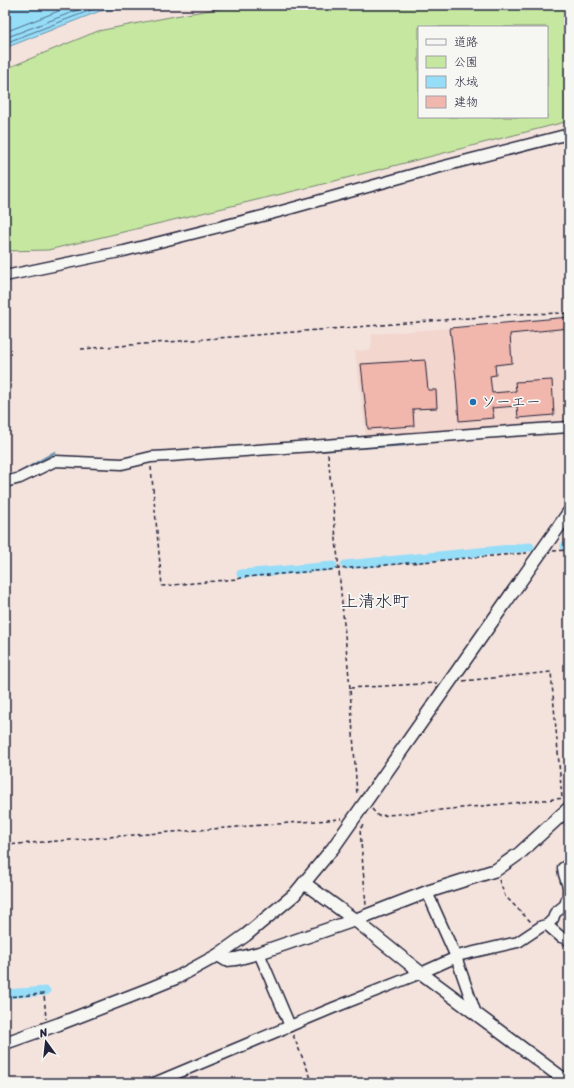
<svg xmlns="http://www.w3.org/2000/svg" width="574" height="1088" viewBox="0 0 574 1088" font-family="Sriracha,'Klee One',sans-serif">
<rect width="100%" height="100%" fill="#f4e3dd"/>
<filter id="ink" filterUnits="userSpaceOnUse"><feTurbulence type="fractalNoise" baseFrequency=".025" numOctaves="2"/><feDisplacementMap in="SourceGraphic" scale="8" xChannelSelector="R" yChannelSelector="G"/><feConvolveMatrix kernelMatrix="1 2 1 2 8 2 1 2 1" color-interpolation-filters="sRGB"/></filter>
<g filter="url(#ink)">
<path fill="#f3d6ce" d="M569,319V421L366,437L355,351L371,350L372,334Z"/>
<path fill="#c5e7a0" stroke="#74846e" fill-rule="evenodd" d="M239,5H569V121L315,186L48,250L5,251V69L98,31L175,16ZM419,27H547V117H419Z"/>
<path fill="#96ddf8" stroke="#6892ac" d="M5,5H153L100,11L5,48Z"/>
<g fill="none" stroke-linecap="round" stroke-linejoin="round">
<g stroke="#506d87" stroke-width="1">
<path d="M5,32L74,5"/>
<path d="M5,38L91,5"/>
<path d="M5,43L99,7L117,5"/>
</g>
<g stroke="#6892ac" stroke-width="2.5">
<path d="M339,449L407,445"/>
<path d="M17,474L55,452"/>
</g>
<g stroke="#96ddf8" stroke-width="9">
<path d="M565,546H569"/>
<path d="M345,565L530,547"/>
<path d="M241,574L333,566"/>
<path d="M5,994L46,991"/>
</g>
</g>
<g fill="#f1b6ac" stroke="#22223b">
<path d="M569,317V328L510,334L512,363L495,365L496,375L490,376L492,393L516,391L515,382L552,380L554,415L518,418L517,406L492,408L494,418L459,421L456,379L450,328Z"/>
<path d="M425,360L428,390H436L437,408L413,409L414,426L368,429L361,364Z"/>
</g>
<g fill="none" stroke-linecap="round" stroke-linejoin="round">
<defs>
<g id="minor">
<path d="M5,276L124,251L278,212L425,171L569,134"/>
<path d="M5,482L20,478L55,461L122,464L151,457C290,449 429,436 569,427"/>
<path d="M427,892L456,957L476,1014"/>
<path d="M547,925L553,919L555,913L565,905L568,895V887L564,874L563,868L569,864"/>
<path d="M259,953L290,1026"/>
<path d="M154,1083L333,1008L421,973L461,955L518,942L542,926L547,925L561,937L569,940"/>
</g>
<g id="tertiary">
<path d="M304,883L355,920L421,973L569,1083"/>
<path d="M218,955L226,960L236,959L259,953L355,920L427,892L496,870L520,853L569,808"/>
<path d="M5,1043L59,1024L149,989L178,977L218,955L246,935L294,895L333,848L569,512"/>
</g>
</defs>
<use href="#minor" stroke="#22223b" stroke-width="13"/>
<use href="#tertiary" stroke="#22223b" stroke-width="15"/>
<g stroke="#22223b" stroke-width="1.5" stroke-dasharray="4 3" stroke-linecap="butt">
<path d="M81,349L518,314L569,313"/>
<path d="M328,454L350,688L357,795"/>
<path d="M151,467L162,586L237,579L245,577L527,553"/>
<path d="M553,551L569,550"/>
<path d="M463,681L551,672L562,798"/>
<path d="M350,688L437,683"/>
<path d="M372,809L378,816L565,798"/>
<path d="M363,825L360,829L366,906"/>
<path d="M5,845L341,819V817"/>
<path d="M499,880L505,896L531,922"/>
<path d="M5,997L44,994L46,1019"/>
<path d="M293,1035L313,1083"/>
</g>
<use href="#minor" stroke="#f6f6f2" stroke-width="10"/>
<use href="#tertiary" stroke="#f6f6f2" stroke-width="12"/>
</g>
</g>
<circle fill="#1f6fb2" stroke="#f6f6f2" stroke-width="1.5" cx="473" cy="402" r="4"/>
<g text-anchor="middle" dominant-baseline="central" stroke-width="3.5" stroke-linejoin="round" paint-order="stroke">
<g font-size="15" fill="#22223b" stroke="#f6f6f2" text-anchor="start">
<text x="481" y="402">ソーエー</text>
</g>
<g font-size="17" fill="#22223b" stroke="#f6f6f2">
<text x="375" y="601">上清水町</text>
</g>
</g>
<rect width="574" height="1088" fill="none" stroke="#f6f6f2" stroke-width="20"/>
<rect x="10" y="10" width="554" height="1068" fill="none" stroke="#22223b" stroke-width="1.5" filter="url(#ink)"/>
<rect x="418" y="26" width="130" height="92" fill="#f6f6f2" stroke="#a1a1a9"/>
<rect x="426" y="39" width="20" height="6" fill="#f6f6f2" stroke="#a1a1a9"/>
<text x="454" y="46" font-size="12" fill="#22223b">道路</text>
<rect x="426" y="56" width="20" height="12" fill="#c5e7a0" stroke="#a1a1a9"/>
<text x="454" y="66" font-size="12" fill="#22223b">公園</text>
<rect x="426" y="76" width="20" height="12" fill="#96ddf8" stroke="#a1a1a9"/>
<text x="454" y="86" font-size="12" fill="#22223b">水域</text>
<rect x="426" y="96" width="20" height="12" fill="#f1b6ac" stroke="#a1a1a9"/>
<text x="454" y="106" font-size="12" fill="#22223b">建物</text>
<g transform="translate(46 1042) rotate(345)" stroke="#f6f6f2" stroke-width="3" paint-order="stroke">
<path d="M0-3L7 15L0 10L-7 15Z" fill="#22223b"/>
<text y="-6" font-size="11" font-weight="bold" text-anchor="middle" fill="#22223b">N</text>
</g>
</svg>
